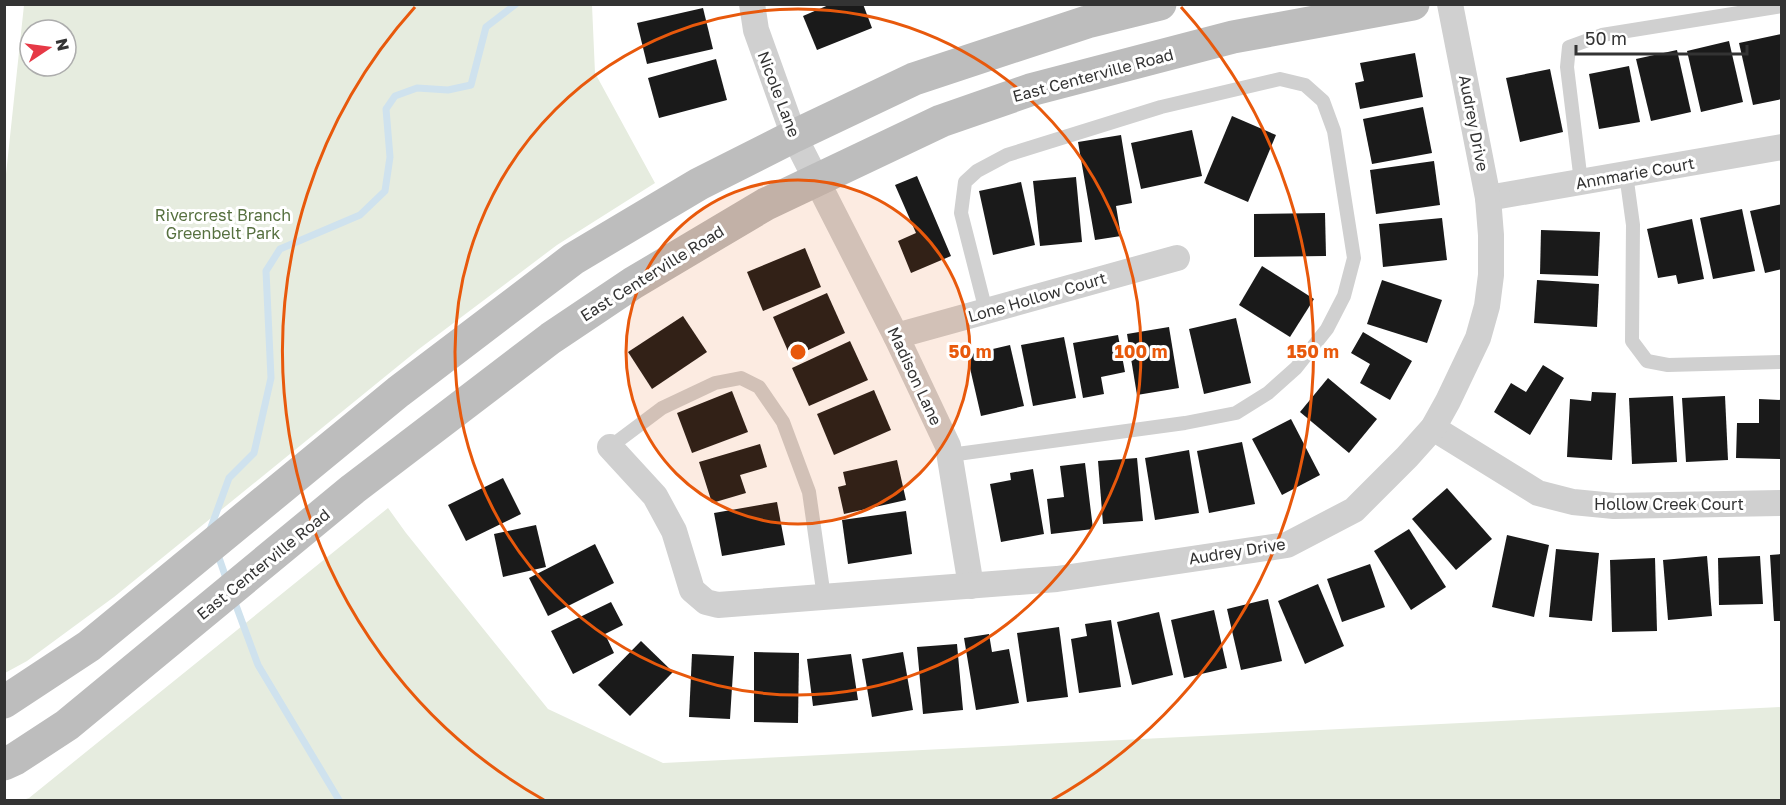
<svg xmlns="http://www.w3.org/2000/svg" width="1786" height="805" viewBox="0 0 1786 805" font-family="'Golos Text',sans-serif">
<rect width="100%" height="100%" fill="#fff"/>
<g fill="#e6ecdf" fill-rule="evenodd">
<path d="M24,5H592L595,73L655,183L557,245L419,349L114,597L27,661L5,673L4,193ZM30,30H66V66H30Z"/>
<path d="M388,508L406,533L548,709L663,763L1781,707V800H23L29,798Z"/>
</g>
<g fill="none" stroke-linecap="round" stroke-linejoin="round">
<g stroke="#cfe2ee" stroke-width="7">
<path d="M210,530L229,478L254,453L271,378L266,271L280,249L360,215L385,191L390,157L386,109L395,96L417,88L448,90L471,85L486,27L516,4"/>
<path d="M217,552L227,581"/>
<path d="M234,600L258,665L339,800"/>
</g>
</g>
<g fill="#1a1a1a">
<path d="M831,4H863L872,28L817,50L803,16Z"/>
<path d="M703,8L713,49L647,64L637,23Z"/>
<path d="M1781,34L1782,99L1753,105L1739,43Z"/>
<path d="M1729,41L1743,102L1701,112L1687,51Z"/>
<path d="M1677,50L1691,112L1651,121L1636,59Z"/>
<path d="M1415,53L1423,97L1360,109L1355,83L1364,81L1360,63Z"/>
<path d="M716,59L727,100L659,118L648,78Z"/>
<path d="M1629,66L1640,122L1599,129L1589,74Z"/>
<path d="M1550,69L1563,132L1520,142L1506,78Z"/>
<path d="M1423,107L1432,153L1372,164L1363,119Z"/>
<path d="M1232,116L1276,135L1248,202L1204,183Z"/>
<path d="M1192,130L1202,176L1141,189L1131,143Z"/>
<path d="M1121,135L1132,203L1116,206L1121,236L1095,240L1078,142Z"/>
<path d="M1434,161L1440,205L1376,214L1370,170Z"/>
<path d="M917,176L951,256L911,273L898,241L916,233L895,185Z"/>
<path d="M1076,177L1082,242L1040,246L1033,181Z"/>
<path d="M1021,182L1035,245L993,255L979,191Z"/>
<path d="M1782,204V269L1765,273L1750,211Z"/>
<path d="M1742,209L1755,271L1713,279L1700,218Z"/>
<path d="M1325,213L1326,256L1254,257V214Z"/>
<path d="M1442,218L1447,260L1383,267L1379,224Z"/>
<path d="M1692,219L1704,279L1678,284L1676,275L1658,278L1647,229Z"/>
<path d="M1541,230L1600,232L1598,276L1540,274Z"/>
<path d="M805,248L821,287L763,311L747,272Z"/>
<path d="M1262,266L1314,299L1290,337L1239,305Z"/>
<path d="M1382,280L1442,300L1427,343L1367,324Z"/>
<path d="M1537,280L1599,284L1597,327L1534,323Z"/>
<path d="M827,293L845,333L791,358L773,317Z"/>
<path d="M683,316L707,352L652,389L628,352Z"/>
<path d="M1236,318L1251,383L1204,394L1189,329Z"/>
<path d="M1169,327L1179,388L1137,395L1127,334Z"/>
<path d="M1363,332L1412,361L1390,400L1360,383L1370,364L1351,353Z"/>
<path d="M1118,335L1125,372L1101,377L1104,394L1083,398L1073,343Z"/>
<path d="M1064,337L1076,398L1033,406L1021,345Z"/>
<path d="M850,341L868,380L809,406L792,368Z"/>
<path d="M1010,345L1024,406L981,416L967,355Z"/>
<path d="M1543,365L1564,378L1530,435L1494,412L1511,383L1526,392Z"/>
<path d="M1328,378L1377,419L1349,453L1300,412Z"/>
<path d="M874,390L891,430L834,455L817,414Z"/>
<path d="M732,391L748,432L692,453L677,413Z"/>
<path d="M1592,392L1616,393L1612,460L1567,457L1570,399L1591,401Z"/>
<path d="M1673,396L1677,462L1632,464L1629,398Z"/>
<path d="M1725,396L1728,460L1686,462L1682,398Z"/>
<path d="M1759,399L1781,400L1780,459L1736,458L1737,423H1759Z"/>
<path d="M1291,419L1320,475L1282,495L1252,439Z"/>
<path d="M1242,442L1255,504L1209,513L1197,451Z"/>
<path d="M760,444L767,467L740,475L746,493L712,503L699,462Z"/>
<path d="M1189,450L1199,513L1155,520L1145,458Z"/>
<path d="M1137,458L1143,521L1103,524L1098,461Z"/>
<path d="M897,460L906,500L844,514L838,487L846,485L843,472Z"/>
<path d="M1085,463L1093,529L1051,534L1047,499L1064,497L1060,466Z"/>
<path d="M1033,469L1044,534L1001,542L990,484L1011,480L1010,473Z"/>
<path d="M503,478L521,514L466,541L448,505Z"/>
<path d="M1447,488L1492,539L1456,570L1412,519Z"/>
<path d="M777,502L785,545L722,556L714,513Z"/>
<path d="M906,511L912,554L848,564L842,520Z"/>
<path d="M536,525L546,567L503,577L494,534Z"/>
<path d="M1409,529L1446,587L1411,610L1374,551Z"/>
<path d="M1507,535L1549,545L1534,617L1492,607Z"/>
<path d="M595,544L614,583L548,616L529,578Z"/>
<path d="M1556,549L1599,553L1592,621L1549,617Z"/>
<path d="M1782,554V621H1774L1770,555Z"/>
<path d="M1707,556L1712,616L1668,620L1663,560Z"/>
<path d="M1760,556L1763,604L1719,605L1718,558Z"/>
<path d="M1655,558L1657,631L1612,632L1610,560Z"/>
<path d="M1370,564L1385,607L1342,622L1327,579Z"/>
<path d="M1318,584L1344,646L1305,664L1278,601Z"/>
<path d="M1268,599L1282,661L1241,670L1227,609Z"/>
<path d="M611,602L623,625L605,634L614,653L573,674L551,631Z"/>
<path d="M1214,610L1227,668L1184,678L1171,620Z"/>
<path d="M1159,612L1173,675L1132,685L1117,622Z"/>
<path d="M1111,620L1121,687L1079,693L1071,639L1087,636L1085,624Z"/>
<path d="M1059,627L1068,697L1027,702L1017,633Z"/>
<path d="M989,634L992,652L1009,649L1019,703L976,710L964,638Z"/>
<path d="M641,641L673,672L630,716L598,685Z"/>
<path d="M957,644L963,710L923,714L917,647Z"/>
<path d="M754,652L799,653L798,723L754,722Z"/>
<path d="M903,652L913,710L872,717L862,659Z"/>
<path d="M692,654L734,656L730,719L689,717Z"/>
<path d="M851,654L858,700L813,706L807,659Z"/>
</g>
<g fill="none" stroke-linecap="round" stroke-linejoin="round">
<g stroke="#d0d0d0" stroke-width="14">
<path d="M1626,174L1633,225L1632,341L1647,361L1668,365L1782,362"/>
<path d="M1581,182L1567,67L1569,47L1602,35L1782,6"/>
<path d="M610,447L662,408L715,383L741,378L759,387L783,422L809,492L824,597"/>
<path d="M950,455L1185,423L1236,413L1268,393L1296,368L1327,329L1344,296L1354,258L1334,131L1323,101L1305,85L1280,79L1161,107L1007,155L977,171L965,182L961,213L986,311"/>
</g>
<g stroke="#d0d0d0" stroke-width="26">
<path d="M752,4L756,30L794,136L896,336L948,446L971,586"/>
<path d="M1488,198L1782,147"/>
<path d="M896,336L1177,258"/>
<path d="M1433,428L1538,493L1573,502L1614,506L1782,503"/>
<path d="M610,447L655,496L674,531L692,590L706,602L718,605L1057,579L1287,545L1354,510L1407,457L1433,428L1448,401L1478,338L1487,306L1491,275V235L1488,198L1450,4"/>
</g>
<g stroke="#bdbdbd" stroke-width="33">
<path d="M4,702L89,646L398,392L573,259L699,184L794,136L914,79L1087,22L1160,4"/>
<path d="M4,764L15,759L67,725L353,489L551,338L633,283L766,204L941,121L1030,90L1233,37L1413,4"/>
</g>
</g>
<circle cx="798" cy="352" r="172" fill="#e8590c" fill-opacity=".12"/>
<g fill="none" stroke="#e8590c" stroke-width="3">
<circle cx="798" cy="352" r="172"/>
<circle cx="798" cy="352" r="343"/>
<path d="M544 800A515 515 0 0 1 415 7M1181 7A515 515 0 0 1 1052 800"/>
</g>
<g text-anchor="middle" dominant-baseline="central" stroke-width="6" stroke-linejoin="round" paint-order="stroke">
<g font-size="16" fill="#333" stroke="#fff">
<text transform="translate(1093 75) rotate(-15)">East Centerville Road</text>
<text transform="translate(779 94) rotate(69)">Nicole Lane</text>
<text transform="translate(1474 123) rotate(79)">Audrey Drive</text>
<text transform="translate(1635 173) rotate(-10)">Annmarie Court</text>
<text transform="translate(652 273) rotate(-32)">East Centerville Road</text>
<text transform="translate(1037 297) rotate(-16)">Lone Hollow Court</text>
<text transform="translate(915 376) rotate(65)">Madison Lane</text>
<text x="1669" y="504">Hollow Creek Court</text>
<text transform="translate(1237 551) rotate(-9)">Audrey Drive</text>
<text transform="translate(263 564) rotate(-39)">East Centerville Road</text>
</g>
<g font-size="16" fill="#56703f" stroke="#fff">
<text x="223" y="215">Rivercrest Branch<tspan x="223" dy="18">Greenbelt Park</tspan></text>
</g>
</g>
<circle cx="798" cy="352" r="9" fill="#e8590c" stroke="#fff" stroke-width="3"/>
<g font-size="18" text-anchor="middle" font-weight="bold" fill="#e8590c" stroke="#fff" stroke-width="6" stroke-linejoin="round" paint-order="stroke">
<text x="970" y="358">50 m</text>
<text x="1141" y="358">100 m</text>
<text x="1313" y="358">150 m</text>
</g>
<rect width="1786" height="805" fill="none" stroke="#333333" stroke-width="12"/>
<g transform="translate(48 48) rotate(77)"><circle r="28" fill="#ffffff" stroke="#adadad" stroke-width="1.5"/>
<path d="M0-4.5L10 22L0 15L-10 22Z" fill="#e63946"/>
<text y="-9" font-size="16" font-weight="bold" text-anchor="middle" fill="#333333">N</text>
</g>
<path d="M1576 45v9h171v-9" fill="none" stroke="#333333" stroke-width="3"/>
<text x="1585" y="45" font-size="18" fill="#333333" stroke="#ffffff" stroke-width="4.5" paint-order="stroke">50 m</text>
</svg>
